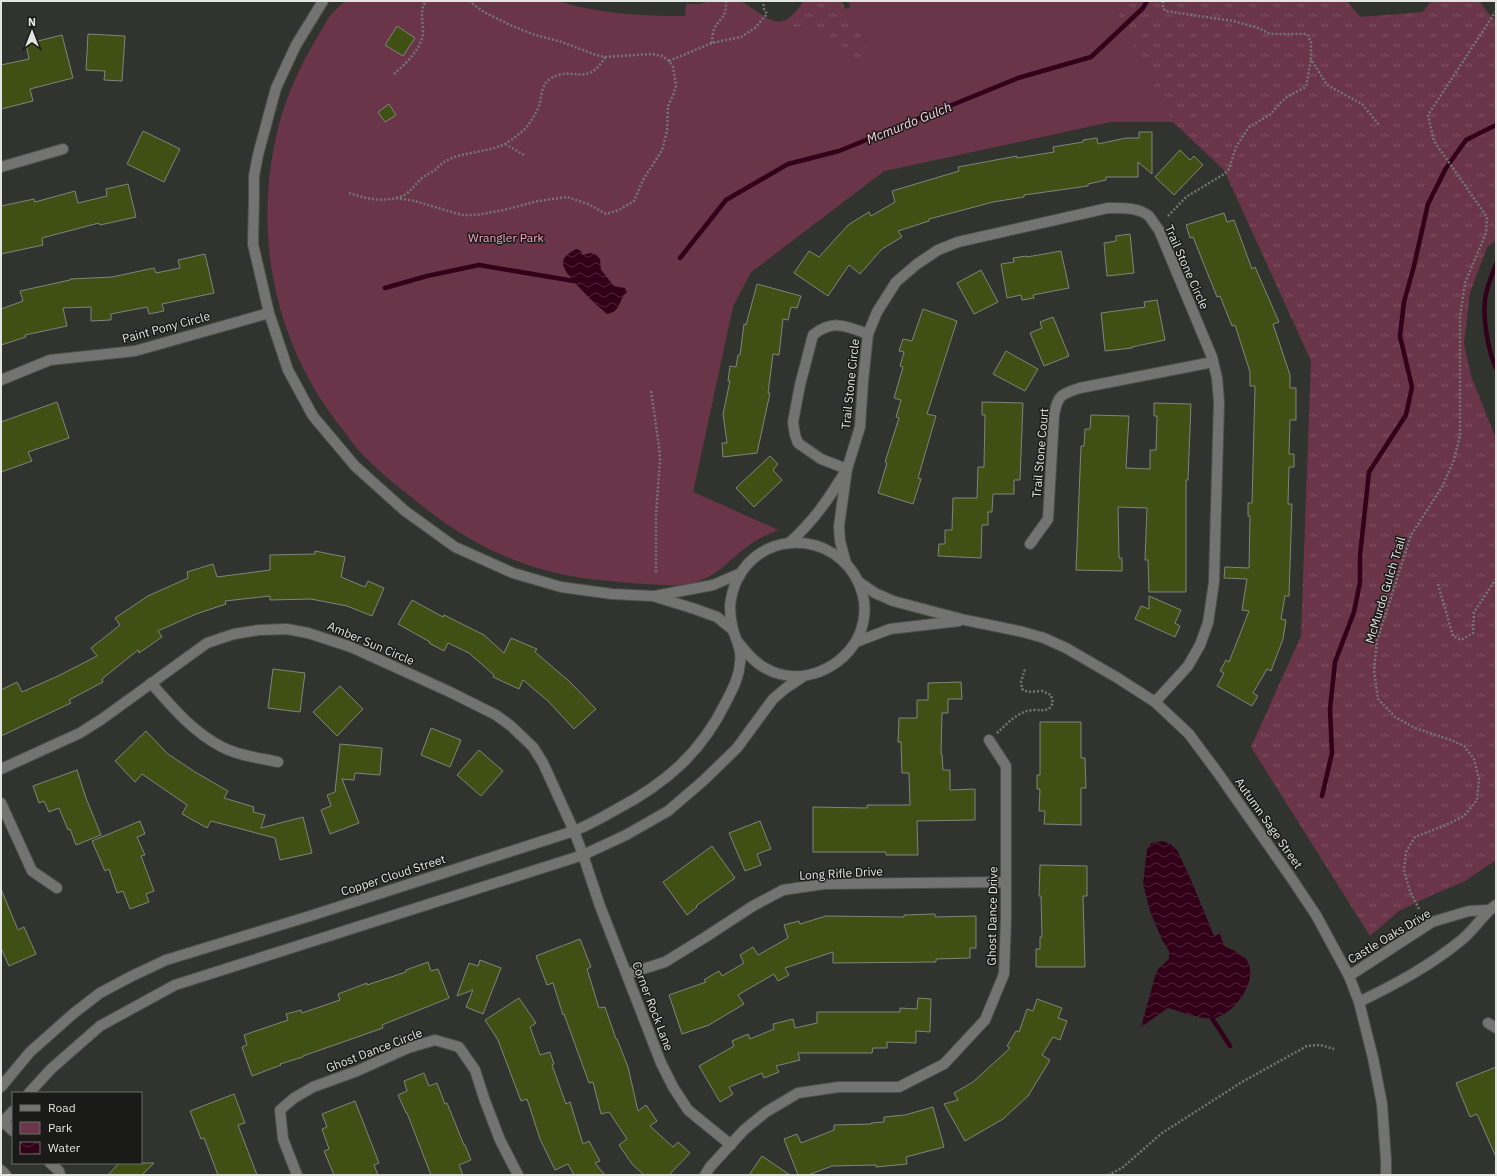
<svg xmlns="http://www.w3.org/2000/svg" width="1497" height="1176" viewBox="0 0 1497 1176" font-family="'IBM Plex Sans',sans-serif">
<defs>
<pattern id="grass-tufts" width="24" height="20" patternUnits="userSpaceOnUse"><rect width="24" height="20" fill="#6a3449"/><path d="M3 7l-1-3M5 7V3M7 7l1-3M15 17l-1-3M17 17v-4M19 17l1-3" fill="none" stroke="#7f5163"/></pattern>
<pattern id="water-waves" width="16" height="10" patternUnits="userSpaceOnUse"><rect width="16" height="10" fill="#320018"/><path d="M0 5q4-4 8 0t8 0" fill="none" stroke="#502539"/></pattern>
</defs>
<rect width="100%" height="100%" fill="#31342e"/>
<path fill="url(#grass-tufts)" d="M803,1H842L845,9L851,7L866,45L978,1H1347L1360,17L1423,12L1431,1H1480L1487,12L1496,20V240L1487,247L1470,293L1464,344L1471,376L1496,439V860L1465,881L1432,895L1399,911L1370,936L1251,747L1301,636L1311,361L1224,170L1173,122H1110L884,171L751,272L733,306L693,492L778,530C759,537 745,547 731,560L659,527L770,19C784,28 797,12 803,1Z"/>
<path fill="#6a3449" d="M345,1H558C600,14 642,16 685,16L686,4H699L711,1H741L768,19L780,24L821,33L831,38L851,59L891,69L866,45L848,1H1111L1173,122H1110L884,171L751,272L733,306L693,492L778,530C767,534 757,539 748,545C735,554 724,569 710,576C703,580 691,584 682,585C676,586 669,585 663,585C645,584 628,583 610,581C533,575 475,549 416,501C397,486 377,470 361,453C354,446 349,438 343,430C274,344 252,235 278,128C287,94 302,61 321,31C325,24 329,16 334,11C338,7 342,4 345,1Z"/>
<g fill="url(#water-waves)">
<path d="M577,249L581,251L582,255L591,253L596,255L600,259L601,270L614,286L625,288L627,293C618,298 622,312 607,314C597,305 565,277 563,264C562,257 571,251 577,249Z"/>
<path d="M1163,841L1170,844L1177,850L1191,880L1214,936L1220,934L1224,946C1231,949 1240,953 1245,958C1262,976 1235,1014 1215,1018C1199,1020 1184,1012 1168,1008L1141,1027L1154,980L1158,969L1169,959V951L1162,940L1150,911L1143,884L1147,850L1151,843Z"/>
</g>
<g fill="none" stroke-linecap="round" stroke-linejoin="round">
<g stroke="#320018" stroke-width="4.5">
<path d="M680,258L726,200L788,164L839,151L1018,78L1091,57L1143,8L1147,1"/>
<path d="M1496,264C1492,276 1486,288 1485,300C1483,319 1488,351 1496,368"/>
<path d="M385,288L427,276L479,265L574,281"/>
<path d="M1322,796L1332,753L1330,709L1335,662L1354,612L1360,582V556L1369,472L1406,415L1412,387L1400,336L1404,302L1414,266L1428,204L1446,168L1466,140L1496,125"/>
<path d="M1212,1018L1230,1046"/>
</g>
</g>
<g fill="#405015" stroke="#81837c">
<path d="M397,26L415,38L403,56L385,45Z"/>
<path d="M88,34L125,36L122,81L104,80L105,71L86,70Z"/>
<path d="M62,35L73,78L30,89L33,101L1,109V65L29,59L26,44Z"/>
<path d="M389,104L396,115L385,122L378,112Z"/>
<path d="M143,131L180,149L164,182L127,164Z"/>
<path d="M1139,132H1152V174L1138,162V177H1106V180L1088,184V186L1024,195V197L993,202L929,219V221L898,231L902,237L882,249L860,274L849,265L828,296L794,273L809,251L819,257L848,225L869,212L871,216L895,202L892,191L959,171L958,167L1017,156V158L1054,152L1053,147L1083,142V140L1097,138L1098,144L1126,138H1139Z"/>
<path d="M1180,150L1190,160L1194,156L1203,165L1174,195L1155,177Z"/>
<path d="M128,184L136,217L100,225L99,223L42,238L43,245L1,254V206L34,199L35,202L75,191L78,203L107,196L106,189Z"/>
<path d="M1224,213L1227,222L1234,220L1252,269L1255,267L1279,322L1273,324L1290,375V388H1296V420H1290L1289,454H1294V467H1289L1288,504H1292L1289,596H1285L1281,619L1286,620L1283,639L1271,671L1267,669L1253,693L1258,696L1252,706L1217,686L1224,673L1220,671L1226,660L1229,662L1249,611L1242,610L1247,579L1224,578L1225,567L1249,568L1250,516H1248V503H1252L1255,386H1250V372L1235,325L1232,326L1220,296L1217,297L1193,237L1190,238L1186,225Z"/>
<path d="M1130,234L1134,273L1107,276L1104,243L1116,241V236Z"/>
<path d="M1061,251L1069,288L1033,295L1034,298L1022,300L1021,295L1007,298L1001,264L1014,262L1013,258L1027,256V257Z"/>
<path d="M205,254L214,293L162,304L164,311L149,314L147,307L111,314V320L91,321V307L63,308L67,326L25,335L26,337L1,345V309L23,301L20,291L70,280V279L112,277L154,268L156,273L180,268L178,260Z"/>
<path d="M981,270L998,302L974,314L957,283Z"/>
<path d="M757,284L801,296L797,308L791,307L788,320L783,319L779,355L773,354L768,393H770L757,453L723,457L722,443H727L723,414L730,381H728L730,366L736,367L738,355H740L744,324L746,325Z"/>
<path d="M1157,300L1165,340L1132,347V348L1105,351L1101,313L1145,307L1144,302Z"/>
<path d="M923,309L957,321L927,414L936,416L918,478L921,479L913,504L878,493L887,463L885,462L899,418L896,417L901,400L894,398L903,367L900,366L904,352L899,351L903,339L912,341Z"/>
<path d="M1053,317L1069,356L1044,366L1030,333L1042,328L1040,322Z"/>
<path d="M1006,351L1038,369L1025,391L993,374Z"/>
<path d="M57,402L69,438L28,452L32,461L1,472V422Z"/>
<path d="M982,402L1023,403L1020,480H1014V494H993L992,512H988V525H982L981,558L938,556L939,544H945V530H952L953,498H977L978,467H984L985,415H982Z"/>
<path d="M1154,403L1191,404L1188,480H1186V592H1149L1148,560H1145L1147,508L1118,507L1119,558H1122V571L1076,570L1081,446H1084L1085,429H1090L1091,415L1129,416L1126,468L1150,469V450H1156L1157,416H1154Z"/>
<path d="M770,456L778,464L773,470L782,480L754,507L736,488Z"/>
<path d="M315,551L345,557L341,577L365,587L368,581L384,588L372,616L347,606L311,599L270,600V596L225,601L226,604L196,614L158,631L162,637L139,653L138,650L102,679L103,682L69,700L71,703L1,736V690L17,682L22,692L58,676L97,656L91,648L120,625L115,618L148,596L188,578L187,572L213,564L217,577L270,570V555L315,554Z"/>
<path d="M1149,596L1181,610L1175,623L1180,626L1175,637L1135,619L1141,606L1149,609Z"/>
<path d="M412,600L443,617L444,615L484,635L504,653L511,638L537,649L535,652L570,682L596,709L574,729L548,701L523,680L519,689L493,677L494,675L469,653L448,643L444,651L429,643L430,642L398,624Z"/>
<path d="M273,669L305,673L300,712L268,708Z"/>
<path d="M961,682L962,699H948V713H942L941,754H942L943,770H950V790L975,789V820L917,821L918,855H886V852H813V807L867,808V805H910L909,773H902L901,742H898L899,718H917V700H928V683Z"/>
<path d="M340,686L363,709L337,736L313,712Z"/>
<path d="M1040,722H1081V758H1085L1086,788H1081V825L1044,824L1045,811H1039L1040,789H1037V775H1040Z"/>
<path d="M431,728L461,740L450,767L421,755Z"/>
<path d="M146,731L168,754L195,772L228,791L224,798L254,807L253,812L265,815L261,828L303,817L312,853L280,860L275,838L211,821L207,828L182,814L187,805L142,774L135,782L115,761Z"/>
<path d="M340,744L382,748L380,775L355,773L354,780L342,779L359,823L330,834L321,810L331,806L327,795L335,792Z"/>
<path d="M479,750L503,771L481,796L457,775Z"/>
<path d="M77,770L86,798L101,835L76,845L70,829L68,830L59,808L49,812L44,801L39,803L33,786Z"/>
<path d="M140,821L145,834L137,837L145,855L141,856L154,891L146,894L149,902L130,909L123,891L117,893L109,869L105,871L92,841Z"/>
<path d="M760,821L771,849L757,854L761,865L745,871L729,833Z"/>
<path d="M712,846L735,878L696,906L697,907L687,915L663,882Z"/>
<path d="M1040,865L1087,866V896H1083L1085,967H1036V949H1040V937H1042L1041,896H1039Z"/>
<path d="M1,889L18,930L24,927L36,954L9,966L1,948Z"/>
<path d="M935,914V917L976,916V948H970V958L936,959V962L833,963V952L785,968L789,975L778,981L774,974L738,995L744,1004L709,1025L682,1034L669,995L706,982L704,980L719,971L722,976L744,963L740,955L753,947L758,955L788,938L784,925L799,921L800,924L826,916L904,917V915Z"/>
<path d="M580,939L591,967L587,969L599,1008L605,1007L616,1039H617L628,1067L638,1111L646,1105L657,1121L650,1126L673,1147L678,1142L690,1153L669,1175H644L632,1164L619,1145L627,1139L609,1112L601,1114L593,1082L589,1083L564,1014L563,1015L553,983L547,985L536,956Z"/>
<path d="M480,960L501,968L483,1014L466,1007L473,990L457,996L469,963L478,966Z"/>
<path d="M428,962L431,971L438,969L449,998L382,1025L383,1028L303,1056V1057L280,1064L281,1065L252,1076L242,1047L247,1045L244,1035L288,1020L286,1014L301,1010L302,1013L340,1000L338,994L367,983V985L406,972V970Z"/>
<path d="M519,998L536,1023L530,1027L540,1055L550,1052L554,1064L552,1065L566,1104L570,1102L583,1144L589,1141L600,1161L595,1163L605,1175H574L568,1164L555,1170L540,1139L527,1099L521,1101L498,1040L485,1020Z"/>
<path d="M918,998L931,999L930,1032L916,1031V1043L887,1042V1048H873L872,1053H798L800,1060L776,1066L779,1072L764,1078L762,1073L729,1087L733,1094L720,1102L699,1066L734,1046L732,1041L748,1034L750,1039L774,1029L773,1024L793,1019L795,1028L817,1023V1012H900V1008L917,1009Z"/>
<path d="M1037,999L1062,1008L1058,1018L1067,1021L1060,1040L1053,1037L1042,1055L1050,1060L1028,1096L1003,1119L965,1141L944,1104L958,1100L954,1093L973,1082L1010,1048L1007,1046L1016,1031L1019,1032L1027,1009L1033,1011Z"/>
<path d="M1496,1067V1157L1477,1114L1470,1117L1456,1083Z"/>
<path d="M424,1073L429,1086L437,1083L445,1104L447,1103L464,1145H465L471,1160L459,1165L463,1175H431L407,1113H406L398,1095L407,1091L404,1081Z"/>
<path d="M234,1094L245,1123L238,1125L257,1175H218L204,1138L201,1139L190,1111Z"/>
<path d="M355,1101L379,1163L374,1165L378,1175H334L324,1151L329,1149L322,1129L327,1127L322,1114Z"/>
<path d="M933,1107L944,1147L906,1157L907,1164L876,1167V1165L832,1166L808,1175H798L784,1139L797,1134L801,1143L834,1130V1125L871,1124V1123L884,1122V1117L905,1115Z"/>
<path d="M762,1156L790,1175H749Z"/>
<path d="M119,1163H154L142,1175H108Z"/>
</g>
<g fill="none" stroke-linecap="round" stroke-linejoin="round">
<defs>
<g id="minor">
<path d="M323,1L296,45L276,88L258,155L254,176V199L253,244L269,313L288,370L313,416L355,466L405,511L455,547L513,573L561,587L612,594L653,596L695,609L717,617L733,630"/>
<path d="M1,167L63,149"/>
<path d="M868,334C846,326 833,319 813,335L800,385L793,422L795,435L798,443L821,459L847,469L860,427L863,381L868,334L877,312L896,282L917,264L938,250L958,242L1108,208C1121,208 1138,207 1149,216C1152,220 1155,225 1159,230L1212,357L1217,378L1219,402L1214,582L1208,623L1200,645L1188,666L1155,702"/>
<path d="M1,380L50,360L135,351L269,313"/>
<path d="M789,543C815,520 829,498 847,469L839,526L840,541L846,563"/>
<path d="M1030,544L1048,519L1054,415C1058,394 1062,394 1080,388L1213,362"/>
<path d="M859,582L875,593L893,601L965,620L1023,632L1044,638L1066,648L1116,677L1155,702L1189,734L1218,773L1292,879L1316,915L1349,976L1359,1002L1373,1058L1382,1104L1386,1160V1175"/>
<path d="M655,596L713,585L741,573"/>
<path d="M856,642L890,629L959,621"/>
<path d="M151,683C172,707 193,732 222,747C239,756 260,758 278,762"/>
<path d="M1,769L80,733L102,719L207,643L234,634L259,630L287,629L308,633L351,647L450,692L496,715L511,726L533,747L543,763L574,831L583,855L600,906L661,1063L673,1087L688,1110L731,1145"/>
<path d="M1,803L32,871L57,888"/>
<path d="M627,974L665,962L704,938L753,906L783,890L824,884L1006,882"/>
<path d="M1349,976L1432,922L1469,911L1489,910"/>
<path d="M1359,1002C1394,985 1428,967 1459,942C1473,932 1482,915 1496,905"/>
<path d="M1488,1023L1496,1028"/>
<path d="M1,1087L30,1052L74,1013L100,993L132,976L166,960L310,916L574,831C589,825 603,817 617,809C666,783 701,753 726,702C732,690 739,678 740,663C742,651 737,642 733,630C731,622 730,614 730,606C731,597 733,588 737,580C766,522 849,535 863,596C866,608 864,622 860,633C845,669 800,688 765,668C754,662 746,652 738,642"/>
<path d="M29,1093L51,1069L100,1026L175,985L583,855L626,835L668,811L703,781L737,748L773,699L786,688L804,676"/>
<path d="M1,1120L13,1131"/>
<path d="M1,1124L13,1111"/>
<path d="M50,1163L59,1171L60,1175"/>
<path d="M1,1170L6,1175"/>
<path d="M297,1175L283,1139L280,1110L294,1098L313,1087L357,1071L408,1048L435,1040L459,1047L475,1070L485,1101L500,1140L518,1175"/>
<path d="M705,1175L710,1167L744,1130L766,1112L798,1093L839,1087H899L944,1064L985,1020L1004,974L1006,919V766L989,740"/>
</g>
</defs>
<use href="#minor" stroke="#4e504b" stroke-width="12"/>
<g stroke="#747771" stroke-width="2.5" stroke-dasharray="2 2" stroke-linecap="butt">
<path d="M1163,1V6L1165,11L1233,21L1258,28L1270,34H1307L1311,42V59L1327,85L1362,104L1380,126"/>
<path d="M712,43C712,38 713,31 715,27C723,15 726,17 726,1"/>
<path d="M669,61L712,43L741,37L755,28L767,14L764,9L763,1"/>
<path d="M394,74C406,63 423,48 423,31C423,20 419,11 426,1"/>
<path d="M505,144L524,155"/>
<path d="M349,193C363,198 380,202 396,198C410,195 412,187 422,178C426,175 431,173 435,170C438,167 441,164 444,162C463,151 486,153 505,144C512,140 519,134 525,129C531,122 535,115 539,106C542,96 541,85 550,79C573,64 587,89 605,57"/>
<path d="M396,198L415,201L462,215H477L504,210L538,201L567,197L588,204L606,214L619,210L634,201L643,180L662,150L667,131L668,106L674,93L676,86L673,67L669,61L662,56L652,54L605,57L596,55L562,42L535,35L510,25L484,12L469,1"/>
<path d="M1168,216L1186,197L1224,174L1229,169L1236,147L1249,127L1271,114L1279,104L1288,96L1306,87L1311,59"/>
<path d="M651,391L659,446L660,459L656,516V573"/>
<path d="M1438,584L1453,636L1461,640L1473,633L1474,612L1496,579"/>
<path d="M997,733C1007,724 1019,710 1034,710C1040,710 1043,711 1049,709L1053,703L1051,695L1042,691L1028,692L1022,689L1021,682L1025,669"/>
<path d="M1419,909L1410,891L1404,871L1406,852L1415,837L1446,825L1464,816L1477,800L1479,779L1474,759L1464,746L1451,740L1415,728L1395,717L1378,699L1374,670L1377,641L1411,535L1442,487L1454,460L1460,435V316L1465,283L1486,233L1487,217L1434,141L1428,115L1496,11"/>
<path d="M1108,1175L1122,1168L1162,1133L1242,1082L1307,1046L1320,1045L1334,1049"/>
</g>
<use href="#minor" stroke="#737471" stroke-width="10"/>
</g>
<g text-anchor="middle" dominant-baseline="central" stroke-width="3" stroke-linejoin="round" paint-order="stroke">
<g font-size="12" fill="#f9a2c1" stroke="#1a1b18">
<text x="506" y="237">Wrangler Park</text>
</g>
<g font-size="12" fill="#e4e5e1" stroke="#1a1b18">
<text transform="translate(1187 267) rotate(66)">Trail Stone Circle</text>
<text transform="translate(166 327) rotate(-15)">Paint Pony Circle</text>
<text transform="translate(850 384) rotate(-84)">Trail Stone Circle</text>
<text transform="translate(1040 453) rotate(-85)">Trail Stone Court</text>
<text transform="translate(1385 590) rotate(-73)">McMurdo Gulch Trail</text>
<text transform="translate(371 643) rotate(23)">Amber Sun Circle</text>
<text transform="translate(1269 823) rotate(55)">Autumn Sage Street</text>
<text transform="translate(841 873) rotate(-3)">Long Rifle Drive</text>
<text transform="translate(393 875) rotate(-18)">Copper Cloud Street</text>
<text transform="translate(992 916) rotate(-89)">Ghost Dance Drive</text>
<text transform="translate(1389 936) rotate(-31)">Castle Oaks Drive</text>
<text transform="translate(653 1006) rotate(69)">Corner Rock Lane</text>
<text transform="translate(374 1050) rotate(-21)">Ghost Dance Circle</text>
</g>
<g font-size="13" font-style="italic" fill="#ffd1e0" stroke="#1a1b18">
<text transform="translate(909 123) rotate(-22)">Mcmurdo Gulch</text>
</g>
</g>
<rect width="1497" height="1176" fill="none" stroke="#e4e5e1" stroke-width="4"/>
<rect x="12" y="1092" width="130" height="72" fill="#1a1b18" stroke="#6b6c68"/>
<rect x="20" y="1105" width="20" height="6" fill="#737471" stroke="#6b6c68"/>
<text x="48" y="1112" font-size="12" fill="#e4e5e1">Road</text>
<rect x="20" y="1122" width="20" height="12" fill="#6a3449" stroke="#6b6c68"/>
<text x="48" y="1132" font-size="12" fill="#e4e5e1">Park</text>
<rect x="20" y="1142" width="20" height="12" fill="url(#water-waves)" stroke="#6b6c68"/>
<text x="48" y="1152" font-size="12" fill="#e4e5e1">Water</text>
<g transform="translate(32 32)" stroke="#1a1b18" stroke-width="3" paint-order="stroke">
<path d="M0-3L7 15L0 10L-7 15Z" fill="#e4e5e1"/>
<text y="-6" font-size="11" font-weight="bold" text-anchor="middle" fill="#e4e5e1">N</text>
</g>
</svg>
